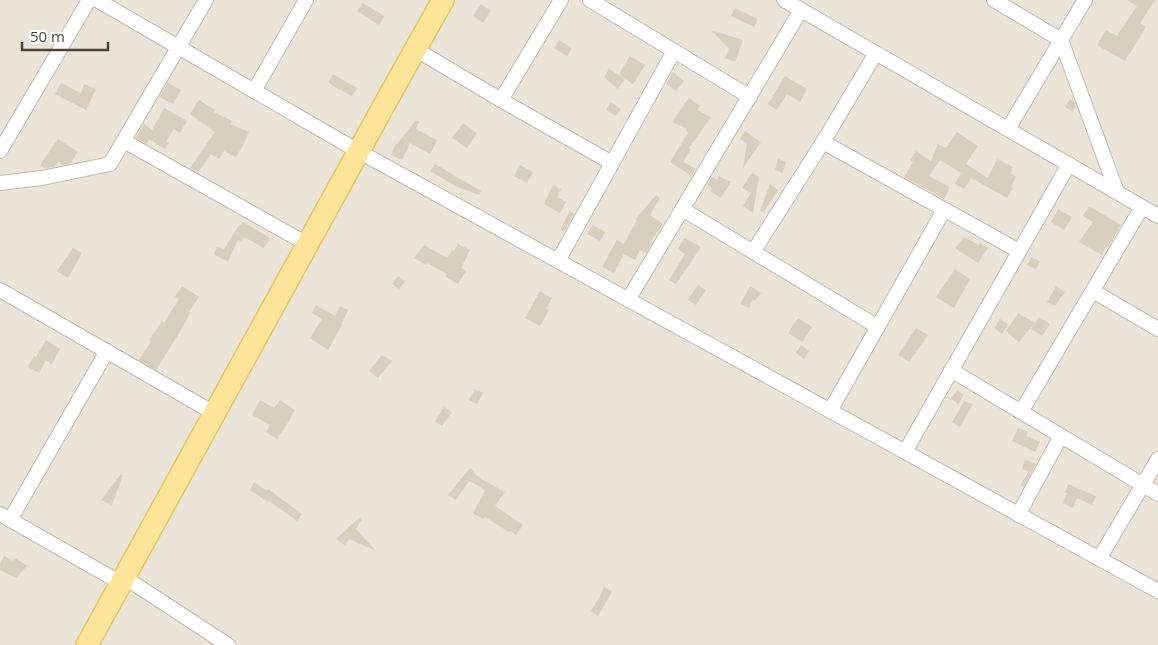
<svg xmlns="http://www.w3.org/2000/svg" width="1158" height="645" viewBox="0 0 1158 645" font-family="'Open Sans',sans-serif">
<rect width="100%" height="100%" fill="#f6f3ea"/>
<rect fill="#eae5d8" x="0" y="0" width="1158" height="645"/>
<g fill="#d8cfbf">
<path d="M1127,0H1155L1140,23L1146,27L1125,61L1097,45L1106,30L1117,36L1137,6Z"/>
<path d="M363,3L384,16L379,25L357,11Z"/>
<path d="M481,4L491,11L483,23L473,16Z"/>
<path d="M735,8L758,19L754,27L731,16Z"/>
<path d="M711,30L743,40L735,62L725,58L729,49Z"/>
<path d="M559,40L572,48L567,56L554,48Z"/>
<path d="M630,56L645,65L633,84L619,74Z"/>
<path d="M609,69L625,79L618,89L604,77Z"/>
<path d="M673,72L684,81L676,91L666,84Z"/>
<path d="M333,74L357,88L352,96L339,89V90L328,82Z"/>
<path d="M785,76L807,89L800,102L787,94L777,110L768,104Z"/>
<path d="M61,83L81,93L84,84L96,89L86,110L55,94Z"/>
<path d="M168,83L181,90L173,104L159,97Z"/>
<path d="M689,98L700,106L697,110L711,117L689,148L691,149L683,162L696,169L691,177L689,176L690,175L670,162L688,133L686,131L687,129L672,122Z"/>
<path d="M1070,99L1074,102L1076,106L1073,112L1065,107Z"/>
<path d="M199,100L215,110L214,112L232,121L230,124L249,132L245,141V142L236,157L224,151L219,159L211,154L198,173L190,168L215,132L190,114Z"/>
<path d="M611,102L621,109L616,116L606,110Z"/>
<path d="M164,108L187,121L180,133L174,129L166,141L169,143L165,149L149,139L147,144L136,138L144,124L152,130Z"/>
<path d="M416,120L419,122L416,129L437,140L430,154L410,143L402,160L391,155L396,144H397Z"/>
<path d="M463,123L477,133L467,148L452,138Z"/>
<path d="M745,131L761,142L743,168L747,143L740,139Z"/>
<path d="M957,132L978,146L966,164L988,178L997,159L1013,167L1010,173L1016,177L1011,187L1013,188L1007,198L971,178L964,189L955,184L961,173L940,160L929,176L950,187L944,199L904,177L913,162L910,160L916,151L931,161L938,144L946,148Z"/>
<path d="M58,139L78,152L71,163L63,165L58,162L54,167L45,168L40,165Z"/>
<path d="M778,159L786,162L783,173L775,170Z"/>
<path d="M435,164L481,191L479,195L457,187L430,171Z"/>
<path d="M520,165L533,172L527,183L514,176Z"/>
<path d="M752,173L759,177L753,213L743,206L751,193L742,188Z"/>
<path d="M719,176L731,182L721,198L710,191L712,188L707,185L712,177L717,180Z"/>
<path d="M770,184L778,190L764,212L760,211Z"/>
<path d="M553,185L561,189L557,197L566,202L560,213L544,204Z"/>
<path d="M656,195L660,198L650,215L663,224L650,242L652,243L646,253L640,250L635,260L624,254L614,273L602,267L617,240L624,244L637,220L636,219Z"/>
<path d="M1089,206L1121,225L1108,248L1106,246L1102,255L1079,242L1093,222L1083,216Z"/>
<path d="M1058,209L1072,217L1064,230L1051,222Z"/>
<path d="M570,211L574,214L564,232L560,230Z"/>
<path d="M243,222L270,238L264,248L244,237L241,241L238,240L228,261L214,255L217,247L224,249L240,224L241,225Z"/>
<path d="M593,225L605,232L600,241L587,234Z"/>
<path d="M964,237L979,245L980,243L988,248L978,263L955,248Z"/>
<path d="M684,238L701,247L676,284L669,280L685,254L678,249Z"/>
<path d="M458,244L470,250L461,268L466,271L458,284L445,276L447,274L427,263L426,265L414,258L424,245L447,258L452,250L454,251Z"/>
<path d="M73,248L82,253L68,278L57,271Z"/>
<path d="M1031,257L1040,261L1036,269L1027,265Z"/>
<path d="M955,269L970,279L954,308L936,297Z"/>
<path d="M398,276L405,281L399,289L392,284Z"/>
<path d="M698,285L706,290L696,305L688,300Z"/>
<path d="M182,286L199,297L189,312L190,313L181,330L156,370L139,360L151,341L149,340L162,321L164,323L179,299L175,297Z"/>
<path d="M750,286L761,293L755,301L753,299L749,308L740,304Z"/>
<path d="M1056,286L1065,292L1055,306L1047,302Z"/>
<path d="M540,291L552,298L546,309L549,310L540,326L525,318Z"/>
<path d="M316,305L335,316L340,306L348,310L341,325H342L328,350L310,338L322,319L312,313Z"/>
<path d="M1018,313L1035,323L1039,317L1050,324L1042,336L1031,329L1034,324L1019,342L1006,331Z"/>
<path d="M798,318L812,327L802,342L788,333Z"/>
<path d="M1000,319L1008,324L1002,334L994,328Z"/>
<path d="M916,328L928,335L909,362L898,355Z"/>
<path d="M46,340L60,349L52,364L46,360L39,373L28,367L34,356L36,357Z"/>
<path d="M801,345L809,351L804,359L796,353Z"/>
<path d="M382,355L392,361L378,378L369,371Z"/>
<path d="M475,389L483,393L477,404L469,400Z"/>
<path d="M957,390L964,395L958,404L951,399Z"/>
<path d="M260,400L274,408L280,400L295,410L290,418H291L277,439L266,432L270,425L252,415Z"/>
<path d="M964,401L973,404L960,427L952,422Z"/>
<path d="M444,407L452,412L442,426L435,421Z"/>
<path d="M1018,428L1028,432L1026,436L1040,442L1035,452L1012,441Z"/>
<path d="M1025,460L1036,464L1024,487L1020,485L1029,472L1022,469Z"/>
<path d="M470,468L475,472L474,473L483,480L505,492L495,506L523,525L516,535L510,531L509,532L485,517L483,519L473,513L485,491L479,486L469,481L456,500L448,495Z"/>
<path d="M121,474L123,475L112,505L103,501L101,500Z"/>
<path d="M254,482L267,491L268,489L302,514L297,521L269,501L268,502L250,490Z"/>
<path d="M1068,484L1096,496L1092,505L1077,498L1073,508L1063,503L1067,493H1065Z"/>
<path d="M360,517L362,519L356,529L376,551L349,539L345,545L336,539Z"/>
<path d="M4,556L13,561L15,558L26,565L27,566L16,578L0,570V564Z"/>
<path d="M604,587L612,591L607,601L598,616L591,611L599,598Z"/>
</g>
<g fill="none" stroke-linecap="round" stroke-linejoin="round">
<defs>
<g id="minor">
<path d="M97,0L358,151L1158,591"/>
<path d="M590,0L750,97"/>
<path d="M784,0L1158,216"/>
<path d="M994,0L1061,40L1117,192"/>
<path d="M415,49L501,100L612,163"/>
<path d="M254,91L306,0"/>
<path d="M501,100L561,0"/>
<path d="M1008,129L1085,0"/>
<path d="M124,141L307,244"/>
<path d="M823,142L1019,251"/>
<path d="M0,151L89,0"/>
<path d="M0,183L42,178L110,164L206,0"/>
<path d="M682,209L878,327"/>
<path d="M753,252L823,142L876,53"/>
<path d="M558,261L674,51"/>
<path d="M0,290L214,413"/>
<path d="M1093,291L1158,329"/>
<path d="M628,300L801,10"/>
<path d="M951,370L1158,494"/>
<path d="M830,411L944,210"/>
<path d="M1021,412L1142,207"/>
<path d="M905,452L1069,164"/>
<path d="M0,514L121,583"/>
<path d="M1018,515L1061,436"/>
<path d="M10,520L107,351"/>
<path d="M1099,559L1158,459"/>
<path d="M124,577L228,645"/>
</g>
<path id="primary" d="M87,645L388,98L443,0"/>
</defs>
<use href="#minor" stroke="#c2bbac" stroke-width="16"/>
<use href="#primary" stroke="#eac564" stroke-width="24"/>
<use href="#minor" stroke="#fff" stroke-width="14"/>
<use href="#primary" stroke="#ffe59a" stroke-width="21"/>
</g>
<path d="M22 42v8h86v-8" fill="none" stroke="#4b4438" stroke-width="2.5"/>
<text x="30" y="42" font-size="15" fill="#4b4438" stroke="#ffffff" stroke-width="4" paint-order="stroke">50 m</text>
</svg>
